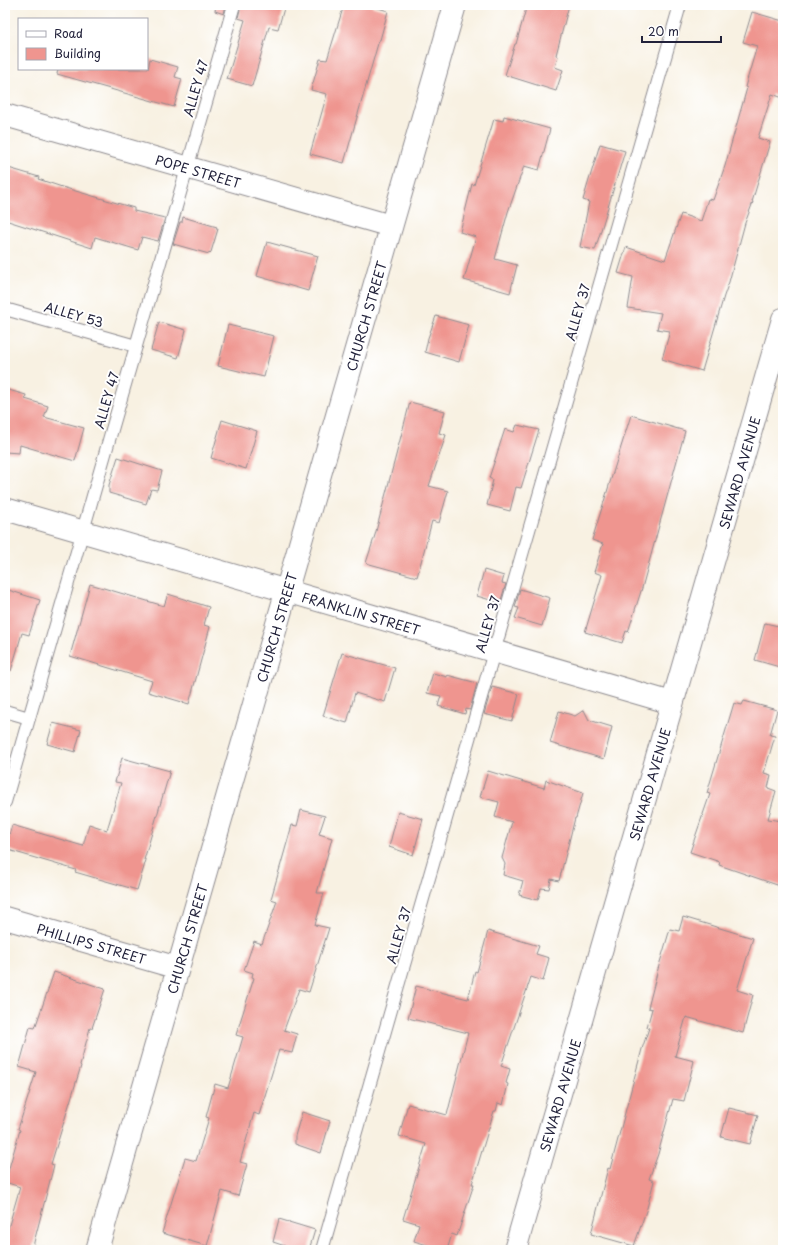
<svg xmlns="http://www.w3.org/2000/svg" width="788" height="1255" viewBox="0 0 788 1255" font-family="'Playpen Sans',sans-serif">
<rect width="100%" height="100%" fill="#fff"/>
<filter id="ink" filterUnits="userSpaceOnUse"><feTurbulence type="fractalNoise" baseFrequency=".025" numOctaves="2"/><feDisplacementMap in="SourceGraphic" scale="8" xChannelSelector="R" yChannelSelector="G"/><feConvolveMatrix kernelMatrix="1 2 1 2 8 2 1 2 1" color-interpolation-filters="sRGB"/></filter>
<filter id="wash" filterUnits="userSpaceOnUse"><feTurbulence type="fractalNoise" baseFrequency=".012" numOctaves="4" result="noise"/><feDisplacementMap in="SourceGraphic" scale="16" xChannelSelector="R" yChannelSelector="G"/><feGaussianBlur stdDeviation="0.9" result="paint"/><feColorMatrix in="noise" values="0 0 0 0 0 0 0 0 0 0 0 0 0 0 0 0 0 1.4 0 .05"/><feComposite in="paint" operator="in"/></filter>
<g filter="url(#wash)">
<rect width="100%" height="100%" fill="#f8f1e2"/>
<g id="blocks">
<g fill="#ef958f">
<path d="M216,5H226L224,14L215,11Z"/>
<path d="M241,5H285L278,29L269,27L252,86L227,79L245,20L238,18Z"/>
<path d="M344,5H368L388,11L380,40H379L344,163L310,154L327,94L311,90L320,59L327,60Z"/>
<path d="M527,5H569L556,55L558,56L555,67L563,70L556,91L505,75L515,44H516Z"/>
<path d="M752,12L783,21V98L772,94L758,138L770,142L752,202H753L745,223L729,282L724,296L702,371L662,359L670,331L657,329L661,313L628,308L633,277L618,273L626,247L665,260L681,214L701,221L708,199L713,200L725,166L747,88L745,87L757,46L743,42Z"/>
<path d="M150,59L178,67L175,77L182,79L174,107L57,74L58,69H148Z"/>
<path d="M504,116L550,129L539,170L524,166L508,212L495,259L517,265L510,293L464,280L476,237L460,232L472,184L474,185L494,119L503,121Z"/>
<path d="M600,144L625,151L595,250L580,247L589,202L583,200Z"/>
<path d="M5,167L39,177L38,179L62,187L134,208V211L165,218L158,241L142,237L138,250L95,237L92,248L5,220Z"/>
<path d="M183,217L217,227L216,229H218L211,252L209,254L173,244L180,222H182Z"/>
<path d="M267,242L318,256L308,291L257,276Z"/>
<path d="M436,316L469,325L459,362L425,352L428,338Z"/>
<path d="M159,322L186,330L178,358L151,350Z"/>
<path d="M228,325L274,336L264,377L218,366Z"/>
<path d="M5,389L26,395L25,399L48,406L44,417L84,428L75,461L20,445L19,453L5,452Z"/>
<path d="M410,402L445,411L439,433L446,435L429,486L448,491L439,523L432,521L417,577L366,563L375,535Z"/>
<path d="M631,415L685,431L642,588L628,632L626,631L622,643L585,632L602,575L594,572L603,544L592,540Z"/>
<path d="M222,420L257,431L246,469L211,458Z"/>
<path d="M517,425L539,430L521,488L516,487L510,511L487,505L493,480L489,478L505,429L514,432Z"/>
<path d="M118,457L162,471L157,490L151,489L146,504L109,493V485Z"/>
<path d="M484,570L504,576L502,583L506,584L500,603L477,596Z"/>
<path d="M90,584L164,606L168,594L209,607L204,625L210,627L189,704L148,692L152,681L70,656Z"/>
<path d="M5,589L40,600L29,635L22,633L11,671L5,670Z"/>
<path d="M520,589L550,598L542,626L515,618L519,608L515,607Z"/>
<path d="M765,623L783,627V668L755,660Z"/>
<path d="M342,653L395,668L385,702L355,693L347,723L323,716Z"/>
<path d="M433,673L447,677V675L477,683L470,710L466,709L465,714L438,706L441,696L427,693Z"/>
<path d="M492,687L519,694L512,721L484,714Z"/>
<path d="M744,701L777,710L770,735L775,736L764,773L771,775L768,788L776,791L768,819L783,821V887L719,865L720,862L690,852L710,794L707,793L734,703L742,705Z"/>
<path d="M584,710L589,720L612,727L604,759L550,743L559,711L575,716Z"/>
<path d="M53,723L81,730L75,752L47,744Z"/>
<path d="M122,758L170,771L144,860H146L137,890L75,872L76,870L5,849L12,825L83,846L89,824L107,830L121,783L115,782Z"/>
<path d="M488,771L544,788L546,780L583,793L576,818H575L559,881L551,879L549,889L541,888L538,900L519,895L523,881L503,875L505,864L502,858L512,822L495,817L499,802L480,797Z"/>
<path d="M301,810L325,816L319,834L332,838L317,893H324L315,925L329,928L309,992L299,989L284,1030L297,1034L292,1053L279,1050L259,1115L254,1113L240,1162L247,1164L238,1196L222,1191L207,1246L162,1233L185,1158L196,1161L209,1118L206,1117L215,1084L228,1088L243,1037L236,1035L254,978L252,977L253,973L244,970L254,941L262,944L277,901L271,899L292,825L297,826Z"/>
<path d="M398,812L423,819L413,855L389,847Z"/>
<path d="M683,917L753,938L737,990L753,995L743,1033L686,1017L675,1056L694,1061L684,1101L673,1099L658,1154L649,1179L654,1181L647,1208L634,1246L591,1234L608,1168L610,1169L642,1049L649,1028L647,1027L652,1009L648,1008L658,969L670,929L679,931Z"/>
<path d="M488,931L539,946L536,954L549,958L543,981L531,977L501,1066L510,1069L506,1083L508,1084L503,1105L498,1103L496,1111H494L472,1184H474L457,1236L452,1234L447,1250H444L414,1241L419,1224L403,1219L426,1144L399,1136L408,1104L447,1115L468,1033L408,1018L416,986L468,999L475,971L477,972Z"/>
<path d="M54,972L105,989L92,1028H90L80,1065L81,1066L51,1164L54,1165L32,1250H5V1239L20,1187L5,1182L20,1130L18,1129L36,1072L19,1067L30,1027L35,1028Z"/>
<path d="M729,1108L758,1115L750,1144L721,1137Z"/>
<path d="M302,1112L330,1121L321,1153L295,1144V1136Z"/>
<path d="M279,1219L315,1230L309,1250H284L285,1246L273,1242Z"/>
</g>
</g>
</g>
<g filter="url(#ink)">
<use href="#blocks" fill-opacity="0" stroke="#8d8a8e" stroke-width="1"/>
<g fill="none" stroke-linecap="round" stroke-linejoin="round">
<defs>
<g id="lane">
<path d="M5,309L136,346"/>
<path d="M5,711L29,718"/>
<path d="M5,802L234,5"/>
<path d="M322,1250L680,5"/>
</g>
<g id="street">
<path id="s1" d="M5,115L391,226"/>
<path id="s2" d="M5,509L672,703"/>
<path id="s3" d="M5,918L178,968"/>
<path id="s4" d="M515,1250L783,319"/>
</g>
<g id="secondary">
<path id="s5" d="M97,1250L455,5"/>
</g>
</defs>
<use href="#lane" stroke="#8d8a8e" stroke-width="14"/>
<use href="#street" stroke="#8d8a8e" stroke-width="24"/>
<use href="#secondary" stroke="#8d8a8e" stroke-width="24"/>
<use href="#lane" stroke="#fff" stroke-width="12"/>
<use href="#street" stroke="#fff" stroke-width="22"/>
<use href="#secondary" stroke="#fff" stroke-width="22"/>
</g>
</g>
<g text-anchor="middle" dominant-baseline="central" stroke-width="4" stroke-linejoin="round" paint-order="stroke">
<g font-size="13" fill="#22223b" stroke="#fff">
<text transform="translate(195 88) rotate(-74)">ALLEY 47</text>
<text stroke="none"><textPath href="#s1" startOffset="201">POPE STREET</textPath></text>
<text transform="translate(577 312) rotate(-74)">ALLEY 37</text>
<text transform="translate(74 314) rotate(16)">ALLEY 53</text>
<text stroke="none"><textPath href="#s5" startOffset="972">CHURCH STREET</textPath></text>
<text transform="translate(106 400) rotate(-74)">ALLEY 47</text>
<text stroke="none"><textPath href="#s4" startOffset="809">SEWARD AVENUE</textPath></text>
<text stroke="none"><textPath href="#s2" startOffset="371">FRANKLIN STREET</textPath></text>
<text transform="translate(487 624) rotate(-74)">ALLEY 37</text>
<text stroke="none"><textPath href="#s5" startOffset="648">CHURCH STREET</textPath></text>
<text stroke="none"><textPath href="#s4" startOffset="485">SEWARD AVENUE</textPath></text>
<text transform="translate(398 935) rotate(-74)">ALLEY 37</text>
<text stroke="none"><textPath href="#s5" startOffset="324">CHURCH STREET</textPath></text>
<text stroke="none"><textPath href="#s3" startOffset="90">PHILLIPS STREET</textPath></text>
<text stroke="none"><textPath href="#s4" startOffset="161">SEWARD AVENUE</textPath></text>
</g>
</g>
<rect width="788" height="1255" fill="none" stroke="#fff" stroke-width="20"/>
<rect x="18" y="18" width="130" height="52" fill="#ffffff" stroke="#a7a7b1"/>
<rect x="26" y="31" width="20" height="6" fill="#ffffff" stroke="#a7a7b1"/>
<text x="54" y="38" font-size="12" fill="#22223b">Road</text>
<rect x="26" y="48" width="20" height="12" fill="#ef958f" stroke="#a7a7b1"/>
<text x="54" y="58" font-size="12" fill="#22223b">Building</text>
<path d="M642 36v6h79v-6" fill="none" stroke="#22223b" stroke-width="2"/>
<text x="648" y="36" font-size="12" fill="#22223b" stroke="#ffffff" stroke-width="3" paint-order="stroke">20 m</text>
</svg>
